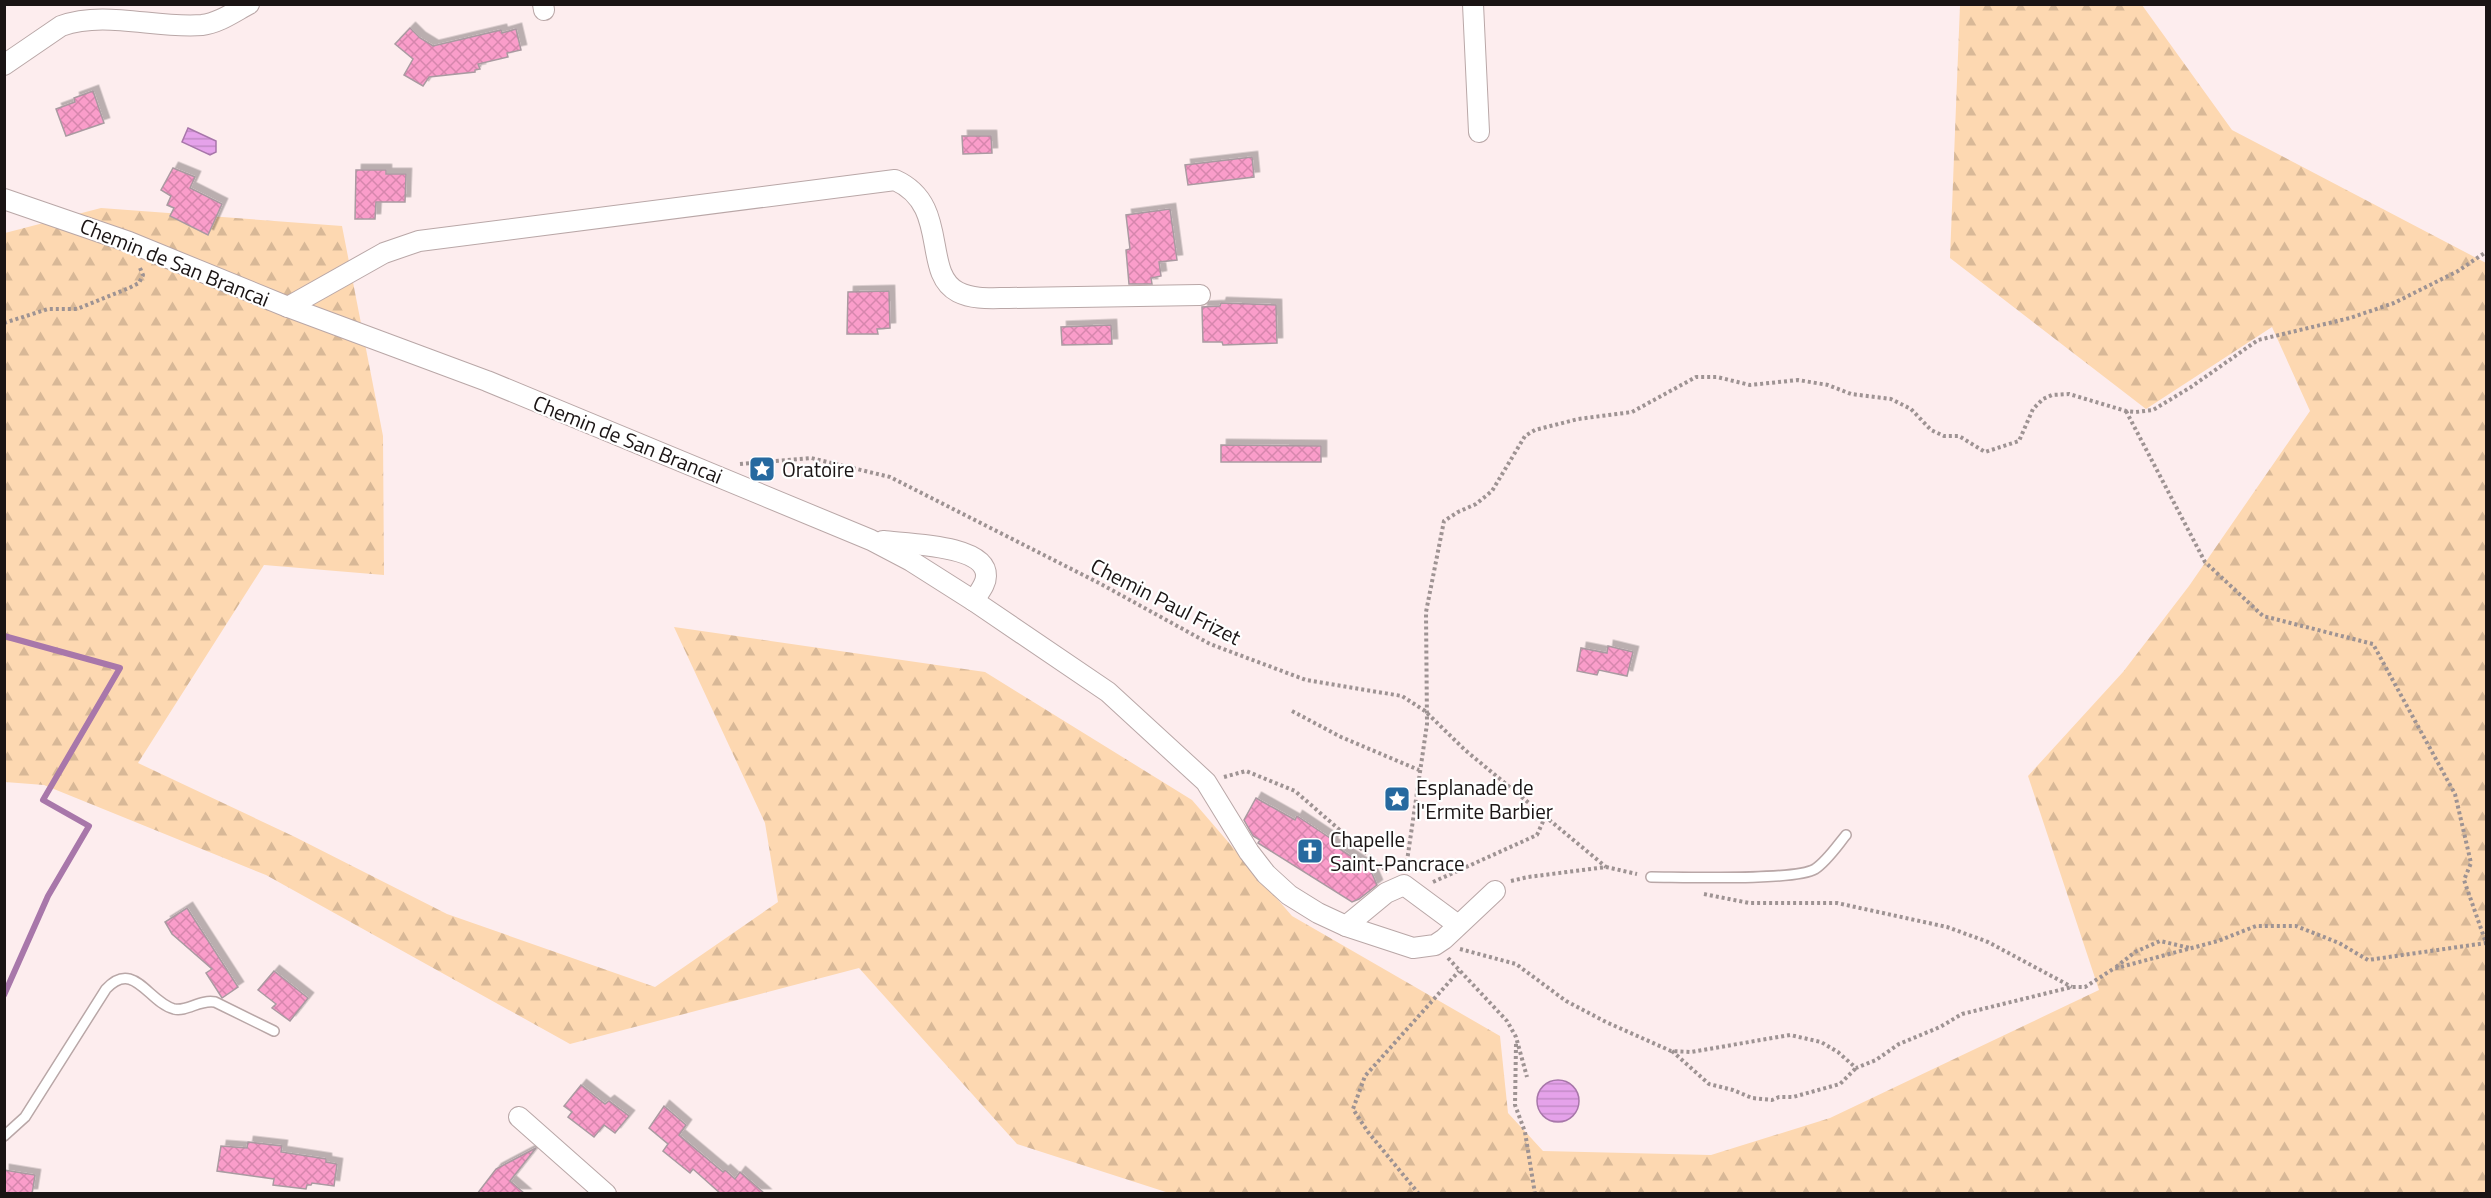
<svg xmlns="http://www.w3.org/2000/svg" width="2491" height="1198" viewBox="0 0 2491 1198" font-family="'Titillium Web',sans-serif">
<defs>
<pattern id="forest-firs" width="22" height="20" patternUnits="userSpaceOnUse" patternTransform="scale(1.5)"><rect width="22" height="20" fill="#fdd8b1"/><path d="M5 1l3.5 6h-7zM16 11l3.5 6h-7z" fill="#d8b897"/></pattern>
<pattern id="water-rules" width="6" height="5" patternUnits="userSpaceOnUse" patternTransform="scale(1.5)"><rect width="6" height="5" fill="#e5a2ea"/><path d="M0 2.5h6" fill="none" stroke="#c48bc8"/></pattern>
<pattern id="building-cross-hatch" width="8" height="8" patternUnits="userSpaceOnUse" patternTransform="scale(1.5)"><rect width="8" height="8" fill="#fa9dca"/><path d="M0 0l8 8M0 8l8-8" fill="none" stroke="#d686ad"/></pattern>
<filter id="shadow"><feDropShadow dx="5.5" dy="-5.5" stdDeviation="0" flood-color="#0004"/></filter>
</defs>
<rect width="100%" height="100%" fill="#fdedee"/>
<path fill="url(#forest-firs)" d="M1960,5H2142L2232,130L2486,263V1193H1169L1017,1144L859,968L570,1044L266,875L44,785L5,782V233L101,208L342,226L383,436L384,575L264,565L138,763L295,837L447,914L655,987L778,902L765,823L674,627L985,672L1192,800L1292,916L1500,1036L1508,1113L1543,1151L1711,1155L1830,1118L2099,990L2028,776L2123,672L2189,586L2310,411L2272,327L2146,409L1950,258Z"/>
<g fill="url(#water-rules)" stroke="#a877aa" stroke-width="1.5">
<path d="M188,128L216,141V152L210,155L182,142Z"/>
<circle cx="1558" cy="1101" r="21"/>
</g>
<g fill="none" stroke-linecap="round" stroke-linejoin="round">
<path stroke="#a877aa" stroke-width="6" d="M4,636L120,668L43,800L89,826L48,896L4,995"/>
</g>
<g fill="url(#building-cross-hatch)" stroke="#aa9aa1" stroke-width="1.5" filter="url(#shadow)">
<path d="M410,28L420,38L433,46L501,30L502,33L516,29L521,50L507,53L508,57L478,64L480,69L475,70V72L429,77L423,86L404,75L413,59L395,44Z"/>
<path d="M93,91L104,123L66,136L56,109L75,102L74,98Z"/>
<path d="M962,136H991L992,153L963,154Z"/>
<path d="M1252,157L1254,177L1188,185L1185,165Z"/>
<path d="M173,168L195,177L190,188L222,204L208,235L170,216L174,208L167,205L171,196L161,190Z"/>
<path d="M356,170H386V174H406L405,202H376L375,219H355Z"/>
<path d="M1170,209L1177,260L1159,262L1161,276L1151,278L1152,284H1129L1126,250L1130,249L1126,215Z"/>
<path d="M889,291L890,328L877,329L878,334H847L848,292Z"/>
<path d="M1221,303L1276,305L1277,343L1223,345L1222,342H1203L1202,307L1220,306Z"/>
<path d="M1111,325L1112,344L1062,345L1061,327Z"/>
<path d="M1221,445L1321,446V462H1221Z"/>
<path d="M1608,646L1633,652L1627,676L1599,670L1597,675L1577,671L1581,648L1607,653Z"/>
<path d="M1256,798L1295,820L1297,816L1333,840L1332,844L1370,869L1377,885L1359,899L1352,902L1258,843L1260,840L1253,836L1244,820Z"/>
<path d="M187,908L238,987L222,998L206,973L212,969L172,934L165,922Z"/>
<path d="M274,971L308,998L290,1021L272,1008L276,1004L258,990Z"/>
<path d="M581,1085L605,1104L609,1101L629,1116L615,1133L604,1125L594,1137L568,1117L572,1112L564,1106Z"/>
<path d="M664,1106L686,1125L679,1135L723,1172L725,1170L735,1179L740,1172L765,1194H721L693,1169L690,1173L663,1151L668,1144L649,1128Z"/>
<path d="M248,1142L282,1146L281,1152L326,1159V1162L337,1164L334,1186L312,1183L311,1185H307L306,1189L273,1185L274,1179L217,1171L221,1146L247,1148Z"/>
<path d="M536,1148L510,1181L525,1194H477L496,1169Z"/>
<path d="M4,1170L35,1175L32,1194H4Z"/>
</g>
<g fill="none" stroke-linecap="round" stroke-linejoin="round">
<defs>
<g id="lane">
<path d="M1651,877C1681,877 1795,881 1815,869C1827,861 1837,846 1846,835"/>
<path d="M4,1136L25,1117L106,989C134,959 148,1002 174,1009C187,1012 200,999 215,1002L274,1031"/>
</g>
<g id="street">
<path d="M543,4L544,10"/>
<path d="M1473,4L1479,132"/>
<path d="M4,65L61,26C105,10 156,29 202,25C219,23 234,12 249,4"/>
<path d="M4,199L129,242L288,307L487,381L871,540L911,561L974,601L1108,692L1206,782L1249,852L1266,874L1289,895L1318,913L1346,926L1413,948L1435,945L1444,939L1495,891"/>
<path d="M288,307L384,253L419,241L895,180C951,205 921,273 958,292C974,300 992,298 1009,298L1200,295"/>
<path d="M883,541C905,544 987,544 986,576C986,585 978,593 974,601"/>
<path d="M1346,926L1386,893L1404,885L1458,925"/>
<path d="M519,1117L606,1194"/>
</g>
</defs>
<use href="#lane" stroke="#b9a7a7" stroke-width="12"/>
<use href="#street" stroke="#b9a7a7" stroke-width="22"/>
<g stroke="#9e9393" stroke-width="4" stroke-dasharray="3 3" stroke-linecap="butt">
<path d="M4,323L48,309H77L129,288L139,283L143,275L140,268"/>
<path d="M2126,411L2205,562L2263,616L2373,644L2455,794L2471,863L2464,880L2486,943"/>
<path d="M740,464L811,458L890,477L1099,583L1210,644L1306,680L1402,696L1425,711L1465,750L1606,867"/>
<path d="M1292,711L1341,737L1419,770"/>
<path d="M1224,777L1246,771L1295,791L1388,872"/>
<path d="M1406,868L1427,724L1426,612L1444,521L1458,512L1476,504L1492,491L1525,436L1535,430L1578,419L1632,412L1696,377H1717L1750,385L1798,380L1828,385L1851,394L1891,399L1911,409L1931,430L1944,436H1959L1985,452L2019,441L2033,409L2043,399L2052,395L2069,394L2126,411L2136,412L2153,410L2191,387L2258,340L2350,318L2394,303L2458,271L2486,252"/>
<path d="M1511,881L1528,877L1606,867L1637,874"/>
<path d="M1433,882L1537,835L1545,817"/>
<path d="M1704,894L1749,903H1837L1947,927L1988,942L2072,987"/>
<path d="M1460,949L1516,964L1566,1001L1606,1022L1671,1051L1691,1052L1790,1035L1821,1042L1838,1052L1856,1068L1876,1060L1899,1044L1940,1027L1962,1014L2072,987H2085L2113,969L2218,941L2256,926H2296L2339,943L2368,960L2486,943"/>
<path d="M1448,958L1507,1021L1516,1037L1527,1077"/>
<path d="M2116,967L2135,952L2160,941L2190,948"/>
<path d="M1516,1044L1515,1105L1525,1132L1535,1194"/>
<path d="M1672,1051L1709,1084L1733,1090L1752,1098L1772,1100L1779,1097H1793L1840,1084L1856,1068"/>
<path d="M1419,1194L1368,1132L1353,1109L1365,1076L1459,971"/>
</g>
<use href="#lane" stroke="#fff" stroke-width="9"/>
<use href="#street" stroke="#fff" stroke-width="20"/>
</g>
<defs>
<symbol id="sight-square" viewBox="-11 -11 22 22"><rect x="-9" y="-9" width="18" height="18" rx="4" fill="#26699f" stroke="#fff"/><path d="M0-6L1.8-2.2L6-1.7L2.9 1.2L3.7 5.4L0 3.3L-3.7 5.4L-2.9 1.2L-6-1.7L-1.8-2.2Z" fill="#fff"/></symbol>
<symbol id="church-square" viewBox="-11 -11 22 22"><rect x="-9" y="-9" width="18" height="18" rx="4" fill="#26699f" stroke="#fff"/><path d="M-1.2-6h2.4v3.5h3.3v2.4h-3.3V6h-2.4V-.1h-3.3v-2.4h3.3Z" fill="#fff"/></symbol>
</defs>
<g fill-rule="evenodd">
<use href="#sight-square" x="747" y="454" width="30" height="30"/>
<use href="#sight-square" x="1382" y="784" width="30" height="30"/>
<use href="#church-square" x="1295" y="836" width="30" height="30"/>
</g>
<g text-anchor="middle" dominant-baseline="central" stroke-width="4.5" stroke-linejoin="round" paint-order="stroke">
<g font-size="21" fill="#1a1414" stroke="#fff">
<text transform="translate(175 262) rotate(22)">Chemin de San Brancai</text>
<text transform="translate(628 439) rotate(22)">Chemin de San Brancai</text>
<text transform="translate(1166 601) rotate(27)">Chemin Paul Frizet</text>
</g>
<g font-size="21" fill="#1a1414" stroke="#fff" text-anchor="start">
<text x="782" y="469">Oratoire</text>
<text x="1416" y="787">Esplanade de<tspan x="1416" dy="24">l'Ermite Barbier</tspan></text>
<text x="1330" y="839">Chapelle<tspan x="1330" dy="24">Saint-Pancrace</tspan></text>
</g>
</g>
<rect width="2491" height="1198" fill="none" stroke="#1a1414" stroke-width="12"/>
</svg>
